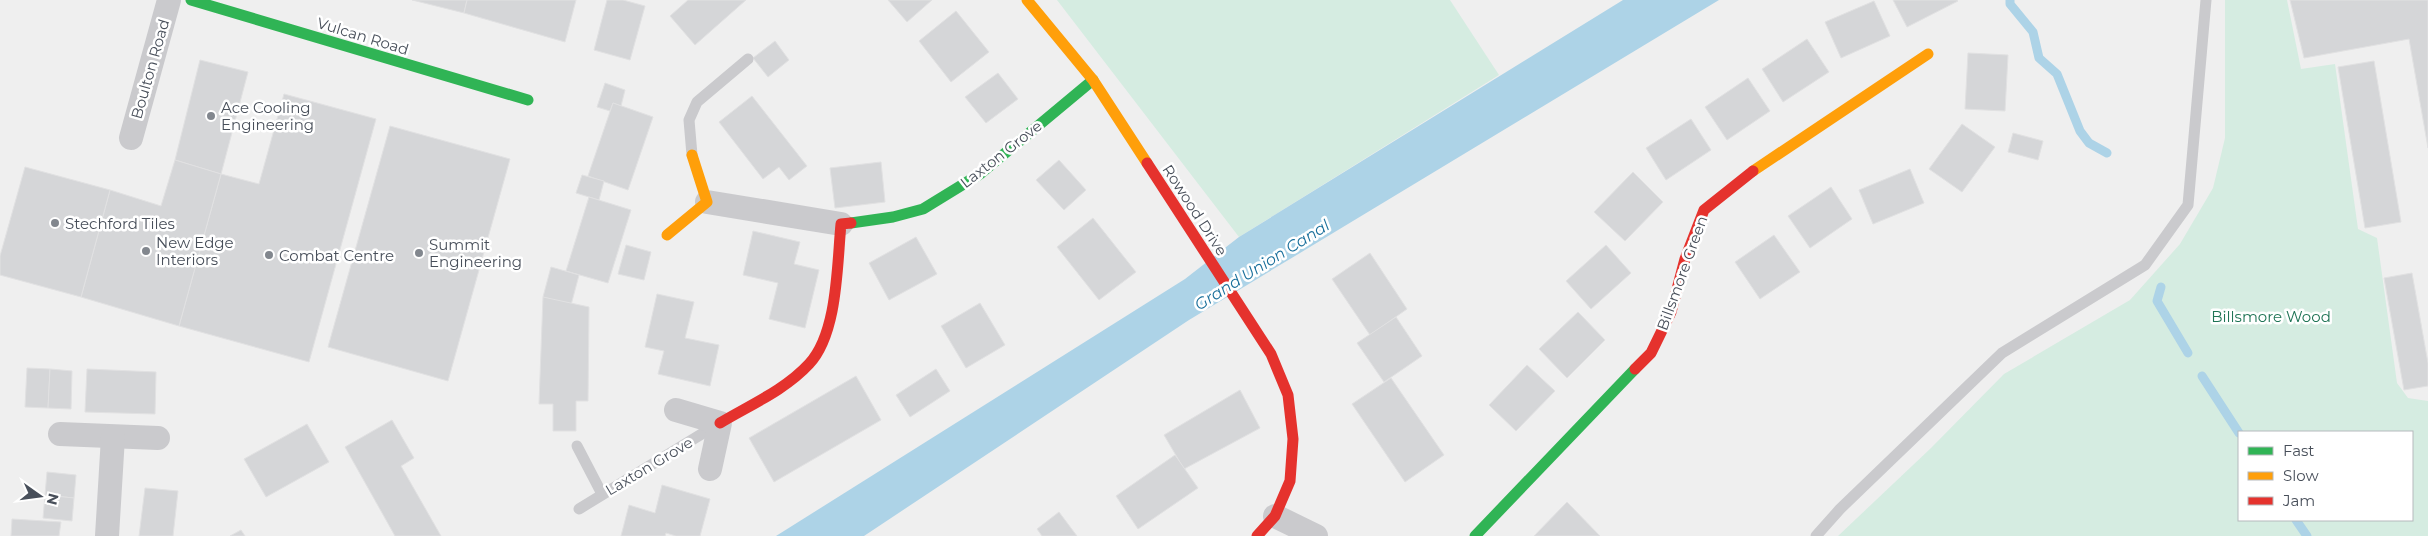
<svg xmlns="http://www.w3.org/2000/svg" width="2428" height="536" viewBox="0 0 2428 536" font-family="Montserrat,sans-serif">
<rect width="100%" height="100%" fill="#efefef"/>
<g fill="#d5ece1" fill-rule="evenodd">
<path d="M1057,0H1450L1499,75L1239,237Z"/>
<path d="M2225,0H2287L2301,69L2335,64L2358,229L2377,238L2397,383L2408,398L2428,401V536H1838L1931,448L2004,374L2130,300L2180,244L2213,188L2225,138ZM2412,432V520H2239V432Z"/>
</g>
<path fill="#add3e7" d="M1623,0H1719L1189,320L864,536H776L1185,279L1239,237Z"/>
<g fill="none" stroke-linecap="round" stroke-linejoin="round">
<g stroke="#add3e7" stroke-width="9">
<path d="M2010,0V4L2033,32L2039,58L2057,74L2080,131L2089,143L2107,153"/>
<path d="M2161,287L2157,301L2188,353"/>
<path d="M2202,376L2239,433"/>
<path d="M2296,520L2307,536"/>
</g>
</g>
<g fill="#d5d6d8" stroke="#e1e1e2">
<path d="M412,0H467L464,13Z"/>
<path d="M467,0H576L565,42L464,13Z"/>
<path d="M607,0H623L645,6L630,60L594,50Z"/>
<path d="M688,0H746L695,45L670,16Z"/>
<path d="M888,0H932L907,22Z"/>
<path d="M1893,0H1957L1958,1L1907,27Z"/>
<path d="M2290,0H2428V148L2409,39L2304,58Z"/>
<path d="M1874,1L1890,36L1841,58L1825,22Z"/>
<path d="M956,11L989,52L951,82L919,41Z"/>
<path d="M1807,39L1829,72L1783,102L1762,69Z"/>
<path d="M775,41L789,60L768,77L753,58Z"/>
<path d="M1968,53L2008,55L2005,111L1965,109Z"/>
<path d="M200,60L248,72L221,174L175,160Z"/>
<path d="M2374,61L2401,222L2365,228L2338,67Z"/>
<path d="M998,73L1018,99L986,123L965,97Z"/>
<path d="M1748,78L1770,111L1727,140L1705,107Z"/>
<path d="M605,83L625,90L621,106L613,103L610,111L597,107Z"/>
<path d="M284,94L376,119L309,362L179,326L221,174L259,184Z"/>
<path d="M752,96L807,166L789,180L779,167L763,179L719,122Z"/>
<path d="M613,103L653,117L628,190L588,176Z"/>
<path d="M1691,119L1711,150L1666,180L1646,148Z"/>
<path d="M1962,124L1995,147L1962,192L1929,169Z"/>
<path d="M390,126L510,159L448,381L328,347Z"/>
<path d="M2013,133L2043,141L2038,160L2008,152Z"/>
<path d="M175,160L221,174L179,326L81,297L110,190L161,206Z"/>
<path d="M1059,160L1086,190L1064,210L1036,180Z"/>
<path d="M881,162L885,202L835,208L830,168Z"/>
<path d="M25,167L110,190L81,297L0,275V256Z"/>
<path d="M1910,169L1924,203L1873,224L1859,190Z"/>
<path d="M1633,172L1663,202L1625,241L1594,212Z"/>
<path d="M582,175L604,181L599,200L576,193Z"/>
<path d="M1831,187L1852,219L1810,248L1788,216Z"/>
<path d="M589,197L631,210L608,283L566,271Z"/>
<path d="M1093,218L1136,272L1099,300L1057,247Z"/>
<path d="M753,231L800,242L794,264L819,270L805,328L769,319L778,283L743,275Z"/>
<path d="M1774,235L1800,272L1760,299L1735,262Z"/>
<path d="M916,237L937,274L889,300L869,263Z"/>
<path d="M626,245L651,252L644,280L618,274Z"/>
<path d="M1606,245L1631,273L1591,309L1566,281Z"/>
<path d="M1370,253L1407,309L1370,335L1332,279Z"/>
<path d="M551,267L579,275L571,305L543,297Z"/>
<path d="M2412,273L2428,363V386L2404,390L2384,278Z"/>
<path d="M657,294L694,302L685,338L719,345L710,386L658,374L664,351L645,347Z"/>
<path d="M543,297L589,307L588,401H576V431H553V404H539Z"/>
<path d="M980,303L1005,345L966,368L941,326Z"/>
<path d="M1578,312L1605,340L1567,378L1539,349Z"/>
<path d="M1396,317L1422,356L1384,382L1357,343Z"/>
<path d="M1527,365L1555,391L1516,431L1489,405Z"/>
<path d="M27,368L50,369L48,408L25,407Z"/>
<path d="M50,369L72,371L71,409L48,408Z"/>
<path d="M87,369L156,372L155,414L85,412Z"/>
<path d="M936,369L950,391L910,417L896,395Z"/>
<path d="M856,376L881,420L774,482L749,438Z"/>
<path d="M1391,378L1444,455L1405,482L1352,404Z"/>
<path d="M1240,390L1260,428L1184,469L1164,435Z"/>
<path d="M392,420L414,458L401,466L441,536H395L345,447Z"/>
<path d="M307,424L329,462L266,497L244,459Z"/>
<path d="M1175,455L1198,488L1138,529L1116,496Z"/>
<path d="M47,472L76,475L74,498L45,495Z"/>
<path d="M662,485L710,499L700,536H676L666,533L665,536H621L629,505L655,513Z"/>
<path d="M145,488L178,491L173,536H139Z"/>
<path d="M45,495L74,498L72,521L43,518Z"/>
<path d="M1567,502L1600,536H1534Z"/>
<path d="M1059,512L1077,536H1042L1037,529Z"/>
<path d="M12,519L61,522L59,536H11Z"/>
<path d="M241,530L245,536H230Z"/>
</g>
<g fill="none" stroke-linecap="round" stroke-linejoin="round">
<g stroke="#cacacd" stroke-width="11">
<path d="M692,155L689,120L697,102L748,59"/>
<path d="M577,446L602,494"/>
<path d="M579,509L718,424"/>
<path d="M1816,536L1840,509L2002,353L2145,265L2188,205L2206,0"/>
</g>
<g stroke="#cacacd" stroke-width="24">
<path d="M131,138L169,0"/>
<path d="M707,202L841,224"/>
<path d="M676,410L720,423L710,469"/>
<path d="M60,434L158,438"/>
<path d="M1275,516L1316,536"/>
<path d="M107,536L113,437"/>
</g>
<g stroke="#30b455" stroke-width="11">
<path d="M191,0L528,100"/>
<path d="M851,223L893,217L923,209L980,174L1093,80"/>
<path d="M1475,536L1635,369"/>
</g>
<g stroke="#ff9f0a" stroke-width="11">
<path d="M1027,0L1093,80L1147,163"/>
<path d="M1753,171L1928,54"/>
<path d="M667,235L707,202L692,155"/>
</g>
<g stroke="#e5322d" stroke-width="11">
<path d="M1147,163L1271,354L1288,395L1293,439L1290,481L1275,516L1257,536"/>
<path d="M1635,369L1651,353L1671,312L1685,259L1704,210L1753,171"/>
<path d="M720,423C750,405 785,390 809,364C838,333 837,264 841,224L851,223"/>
</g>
</g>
<g fill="#82878e" stroke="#fff" stroke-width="2">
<circle cx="211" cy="116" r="5"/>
<circle cx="55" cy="223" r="5"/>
<circle cx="146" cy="251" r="5"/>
<circle cx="419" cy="253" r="5"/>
<circle cx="269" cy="255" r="5"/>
</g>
<g text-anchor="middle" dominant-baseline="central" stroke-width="5" stroke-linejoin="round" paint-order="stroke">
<g font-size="15" fill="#484f5a" stroke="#fff">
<text transform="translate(363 36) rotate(17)">Vulcan Road</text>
<text transform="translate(150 69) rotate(-74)">Boulton Road</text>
<text transform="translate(1001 154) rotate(-38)">Laxton Grove</text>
<text transform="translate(1195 210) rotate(57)">Rowood Drive</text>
<text transform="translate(1682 273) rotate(-70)">Billsmore Green</text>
<text transform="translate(649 466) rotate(-31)">Laxton Grove</text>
</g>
<g font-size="15" fill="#484f5a" stroke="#fff" text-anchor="start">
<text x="221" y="107">Ace Cooling<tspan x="221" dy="17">Engineering</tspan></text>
<text x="65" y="223">Stechford Tiles</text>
<text x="156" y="242">New Edge<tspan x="156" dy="17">Interiors</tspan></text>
<text x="429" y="244">Summit<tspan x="429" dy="17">Engineering</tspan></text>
<text x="279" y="255">Combat Centre</text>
</g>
<g font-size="15" fill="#1f7455" stroke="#fff">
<text x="2271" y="316">Billsmore Wood</text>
</g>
<g font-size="16" font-style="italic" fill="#196f9b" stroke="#fff">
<text transform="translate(1262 265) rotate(-32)">Grand Union Canal</text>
</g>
</g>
<rect x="2238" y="431" width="175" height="90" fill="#ffffff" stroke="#b6b9bd"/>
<rect x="2248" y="447" width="25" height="8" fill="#30b455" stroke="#b6b9bd"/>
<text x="2283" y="456" font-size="15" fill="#484f5a">Fast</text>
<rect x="2248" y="472" width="25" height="8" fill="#ff9f0a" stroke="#b6b9bd"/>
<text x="2283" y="481" font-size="15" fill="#484f5a">Slow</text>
<rect x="2248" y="497" width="25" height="8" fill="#e5322d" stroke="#b6b9bd"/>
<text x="2283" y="506" font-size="15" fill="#484f5a">Jam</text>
<g transform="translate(40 496) rotate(104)" stroke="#ffffff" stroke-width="4" paint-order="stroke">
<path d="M0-4L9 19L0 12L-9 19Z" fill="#484f5a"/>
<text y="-8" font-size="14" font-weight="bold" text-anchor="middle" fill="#484f5a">N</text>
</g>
</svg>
